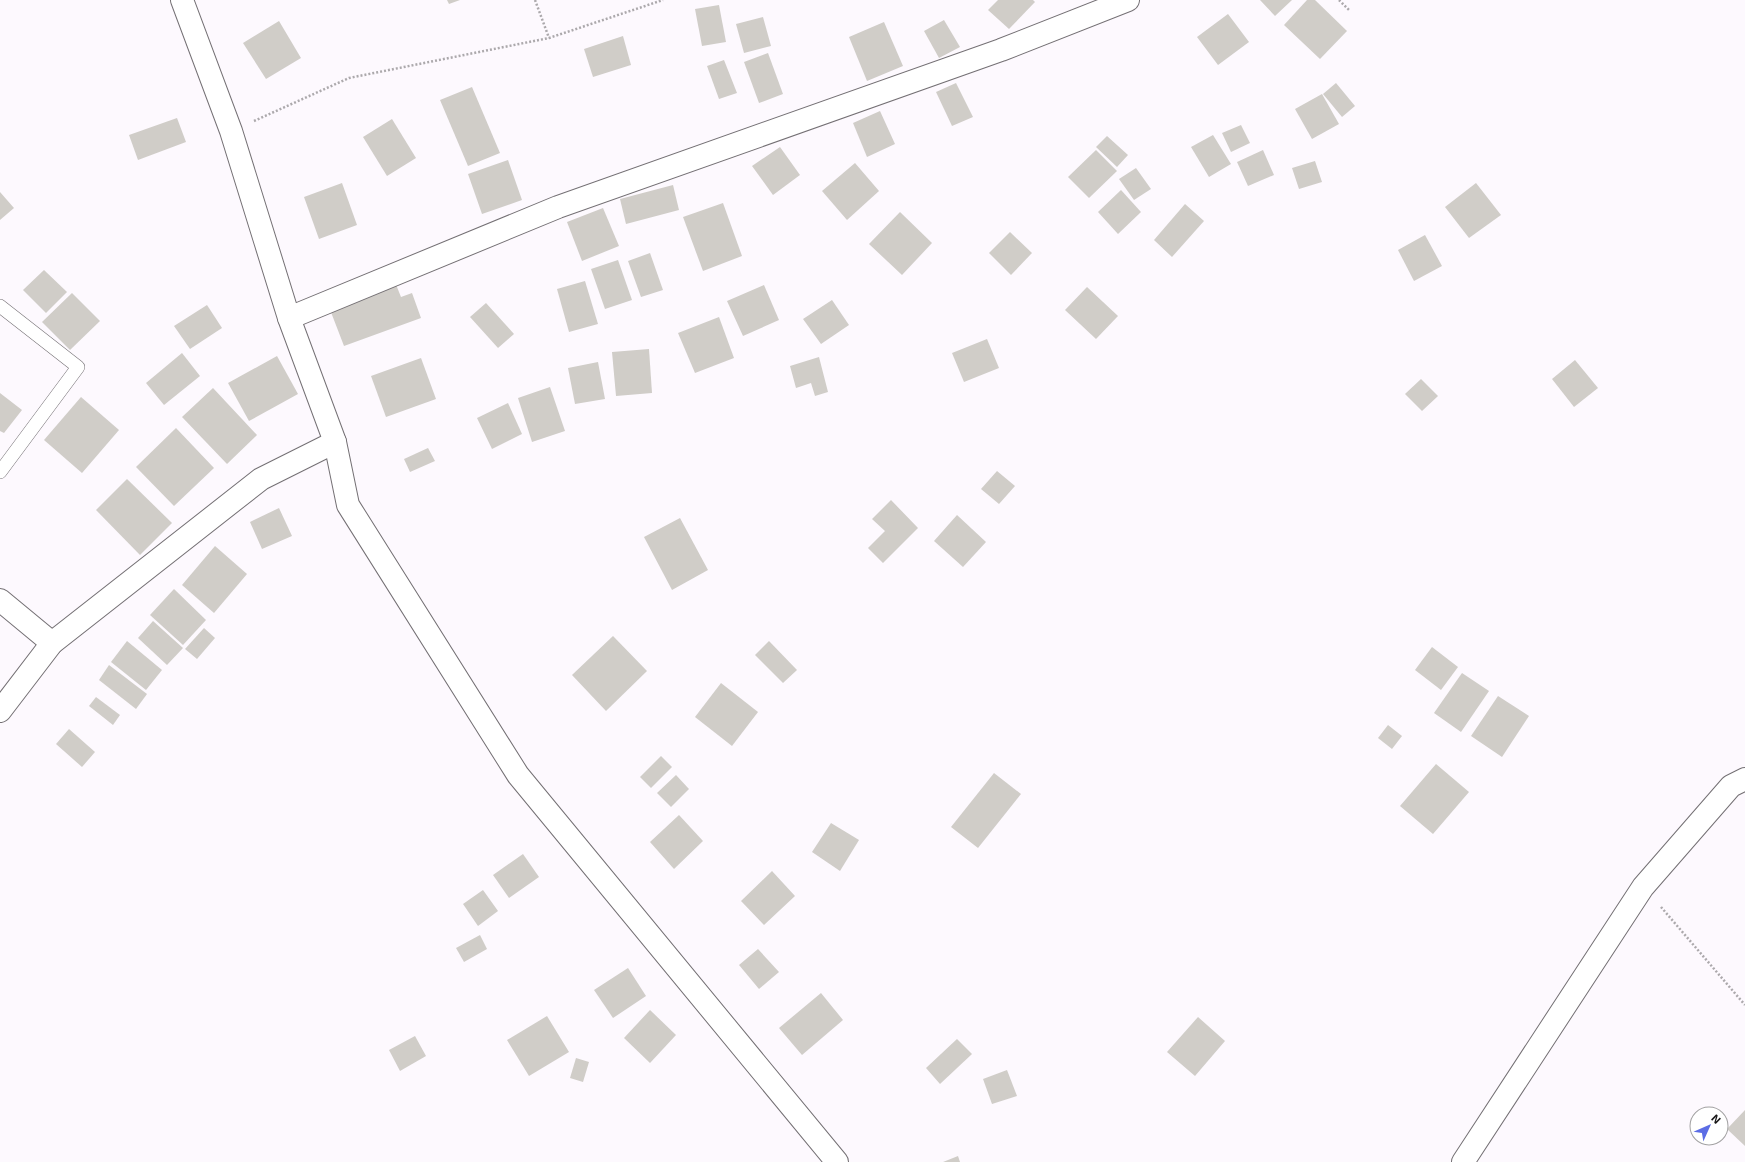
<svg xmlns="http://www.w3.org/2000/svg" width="1745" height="1162" viewBox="0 0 1745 1162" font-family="'Exo 2',sans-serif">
<rect width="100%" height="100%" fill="#fdf9fe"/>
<g fill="#d0cdc8">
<path d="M447,0H460L449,4Z"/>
<path d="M998,0H1033L1035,2L1009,29L988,10Z"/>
<path d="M1260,0H1292L1275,16Z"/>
<path d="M1307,0H1315L1347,31L1320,59L1284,25Z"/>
<path d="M719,5L726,42L702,46L695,9Z"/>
<path d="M1228,14L1249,42L1218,65L1197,37Z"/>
<path d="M763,17L771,46L744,53L736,24Z"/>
<path d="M944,20L960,47L939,58L924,31Z"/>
<path d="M279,21L301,58L266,79L243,43Z"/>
<path d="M884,22L903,66L867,81L849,37Z"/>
<path d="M623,36L631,65L593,77L584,49Z"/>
<path d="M768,53L783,94L759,103L744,62Z"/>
<path d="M724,60L737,93L719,99L707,66Z"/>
<path d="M956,83L973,117L952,126L936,92Z"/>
<path d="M1336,83L1355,106L1342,117L1323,94Z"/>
<path d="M472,87L500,153L468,166L440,100Z"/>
<path d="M1322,94L1339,124L1312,139L1295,109Z"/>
<path d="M880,111L895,144L867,157L853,123Z"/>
<path d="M177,118L186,142L138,160L129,135Z"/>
<path d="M392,119L416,158L387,176L363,137Z"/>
<path d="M1241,125L1250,143L1231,152L1222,133Z"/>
<path d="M1213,135L1231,164L1209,177L1191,147Z"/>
<path d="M1107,136L1128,155L1117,167L1096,147Z"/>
<path d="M780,147L800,175L773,195L752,166Z"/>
<path d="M1096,150L1117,171L1089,198L1068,177Z"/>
<path d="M1263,150L1274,175L1248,186L1237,162Z"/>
<path d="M508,160L522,200L482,214L468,174Z"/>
<path d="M1315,161L1322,182L1299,189L1292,168Z"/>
<path d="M855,163L879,191L847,220L822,191Z"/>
<path d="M1136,168L1151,189L1134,200L1119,179Z"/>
<path d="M342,183L357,225L319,239L304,197Z"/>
<path d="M1476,183L1501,215L1469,238L1445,207Z"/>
<path d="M673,185L679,210L626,224L620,199Z"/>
<path d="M1121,190L1141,212L1118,234L1098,212Z"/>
<path d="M0,192L14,208L0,220Z"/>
<path d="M723,203L742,256L703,271L683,217Z"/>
<path d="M1185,204L1204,221L1172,257L1154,240Z"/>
<path d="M603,208L619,246L582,261L567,222Z"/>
<path d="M900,212L932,243L902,275L869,244Z"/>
<path d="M1010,232L1032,253L1011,275L989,253Z"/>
<path d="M1425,235L1442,266L1414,281L1398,250Z"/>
<path d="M650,253L663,290L641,297L628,261Z"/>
<path d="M618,260L632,300L605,309L591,269Z"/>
<path d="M44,270L67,292L46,313L23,290Z"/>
<path d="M585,281L598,324L569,332L557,289Z"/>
<path d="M395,282L401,297L412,293L421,318L344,346L329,307Z"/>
<path d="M764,285L779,320L743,336L727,301Z"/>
<path d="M1087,287L1118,316L1096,339L1065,310Z"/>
<path d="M72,293L100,321L70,350L42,322Z"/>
<path d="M832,300L849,325L821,344L803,319Z"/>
<path d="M486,303L514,334L498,348L470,317Z"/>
<path d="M207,305L222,328L190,349L174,326Z"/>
<path d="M719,317L734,358L695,373L678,333Z"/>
<path d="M987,339L999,368L964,382L952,353Z"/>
<path d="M649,349L652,393L616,396L612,352Z"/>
<path d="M182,353L200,376L164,405L146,383Z"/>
<path d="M277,356L298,394L249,421L228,383Z"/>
<path d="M819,357L828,392L815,396L811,383L796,388L790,366Z"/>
<path d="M421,358L436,399L386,417L371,376Z"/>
<path d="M1575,360L1598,388L1574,407L1552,379Z"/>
<path d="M598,362L605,399L575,404L568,368Z"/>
<path d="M1421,379L1438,396L1422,411L1405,394Z"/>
<path d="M550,387L565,431L532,442L518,398Z"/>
<path d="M213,388L257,435L227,464L182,417Z"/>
<path d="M0,393L22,410L4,433L0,431Z"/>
<path d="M81,397L119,430L82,473L44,440Z"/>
<path d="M508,403L522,434L492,449L477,418Z"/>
<path d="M176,428L214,468L174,506L136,467Z"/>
<path d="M428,448L435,461L410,472L404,459Z"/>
<path d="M997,471L1015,486L999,504L981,489Z"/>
<path d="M127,479L172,523L140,555L96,510Z"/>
<path d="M891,500L918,528L883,563L868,548L885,531L872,519Z"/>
<path d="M279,508L292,536L262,549L250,522Z"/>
<path d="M957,515L986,542L963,567L934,541Z"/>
<path d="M680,518L708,570L672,590L644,537Z"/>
<path d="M215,546L247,574L214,613L182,585Z"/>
<path d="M174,589L206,620L183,645L150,615Z"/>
<path d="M153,621L183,648L167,665L138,638Z"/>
<path d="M204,628L215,638L197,659L185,649Z"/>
<path d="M613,636L647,671L606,711L572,675Z"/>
<path d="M127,641L162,670L146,690L111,662Z"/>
<path d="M769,641L797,670L783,683L755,655Z"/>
<path d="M1432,647L1458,667L1441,690L1415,670Z"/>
<path d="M109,665L147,694L136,709L99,680Z"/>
<path d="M1462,673L1489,691L1461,732L1434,713Z"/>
<path d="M721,683L758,712L732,746L695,717Z"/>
<path d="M1498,696L1529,716L1502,757L1471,736Z"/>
<path d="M96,697L120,715L113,725L89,706Z"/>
<path d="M1388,725L1402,736L1392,749L1378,738Z"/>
<path d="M69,729L95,752L82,767L56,744Z"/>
<path d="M661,756L672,767L651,788L640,777Z"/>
<path d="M1436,764L1469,792L1433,834L1400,806Z"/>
<path d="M994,773L1021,794L978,848L951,827Z"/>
<path d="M676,775L689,789L671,807L657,793Z"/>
<path d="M679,815L703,841L674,869L650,842Z"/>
<path d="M831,823L859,840L840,871L812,852Z"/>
<path d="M523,854L539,877L509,898L493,875Z"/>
<path d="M772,871L795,896L764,925L741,901Z"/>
<path d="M483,890L498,911L478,926L463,904Z"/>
<path d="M480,935L487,949L464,962L456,948Z"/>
<path d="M758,949L779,972L759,989L739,965Z"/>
<path d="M628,968L646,996L613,1018L594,990Z"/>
<path d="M821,993L843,1020L802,1055L779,1028Z"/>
<path d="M650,1010L676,1035L650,1063L624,1038Z"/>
<path d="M547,1016L569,1052L529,1076L507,1040Z"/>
<path d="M1198,1017L1225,1041L1195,1076L1167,1052Z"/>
<path d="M415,1036L426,1056L400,1071L389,1050Z"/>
<path d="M957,1039L972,1054L940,1084L926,1068Z"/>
<path d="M576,1058L589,1062L583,1082L570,1078Z"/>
<path d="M1007,1070L1017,1096L992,1104L983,1079Z"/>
<path d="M1745,1110V1146L1727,1129Z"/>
<path d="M958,1156L960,1162H943Z"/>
</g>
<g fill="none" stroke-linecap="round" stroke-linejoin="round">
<defs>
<path id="service" d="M0,306L78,367L0,472"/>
<g id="minor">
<path d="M182,0L231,131L289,318L335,442L348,505L518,775L837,1162"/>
<path d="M289,318L558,207L1001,50L1128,0"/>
<path d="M0,600L52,643"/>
<path d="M0,711L52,643L261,479L335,442"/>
<path d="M1463,1162L1643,887L1731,786L1745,779"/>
</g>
</defs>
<use href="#service" stroke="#747074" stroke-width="14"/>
<use href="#minor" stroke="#747074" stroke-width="24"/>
<g stroke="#aca9ac" stroke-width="2.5" stroke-dasharray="2 2" stroke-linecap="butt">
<path d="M535,0L549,38"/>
<path d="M1339,0L1349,10"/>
<path d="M254,121L349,78L549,38L663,0"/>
<path d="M1661,907L1745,1005"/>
</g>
<use href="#service" stroke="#fff" stroke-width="13"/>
<use href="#minor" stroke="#fff" stroke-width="22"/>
</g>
<g transform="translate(1709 1126) rotate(45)"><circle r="19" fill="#ffffff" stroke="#a2a1a2"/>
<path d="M0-3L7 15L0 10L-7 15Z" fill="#5c6de5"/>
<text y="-6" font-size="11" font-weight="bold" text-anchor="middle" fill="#161516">N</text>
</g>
</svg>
